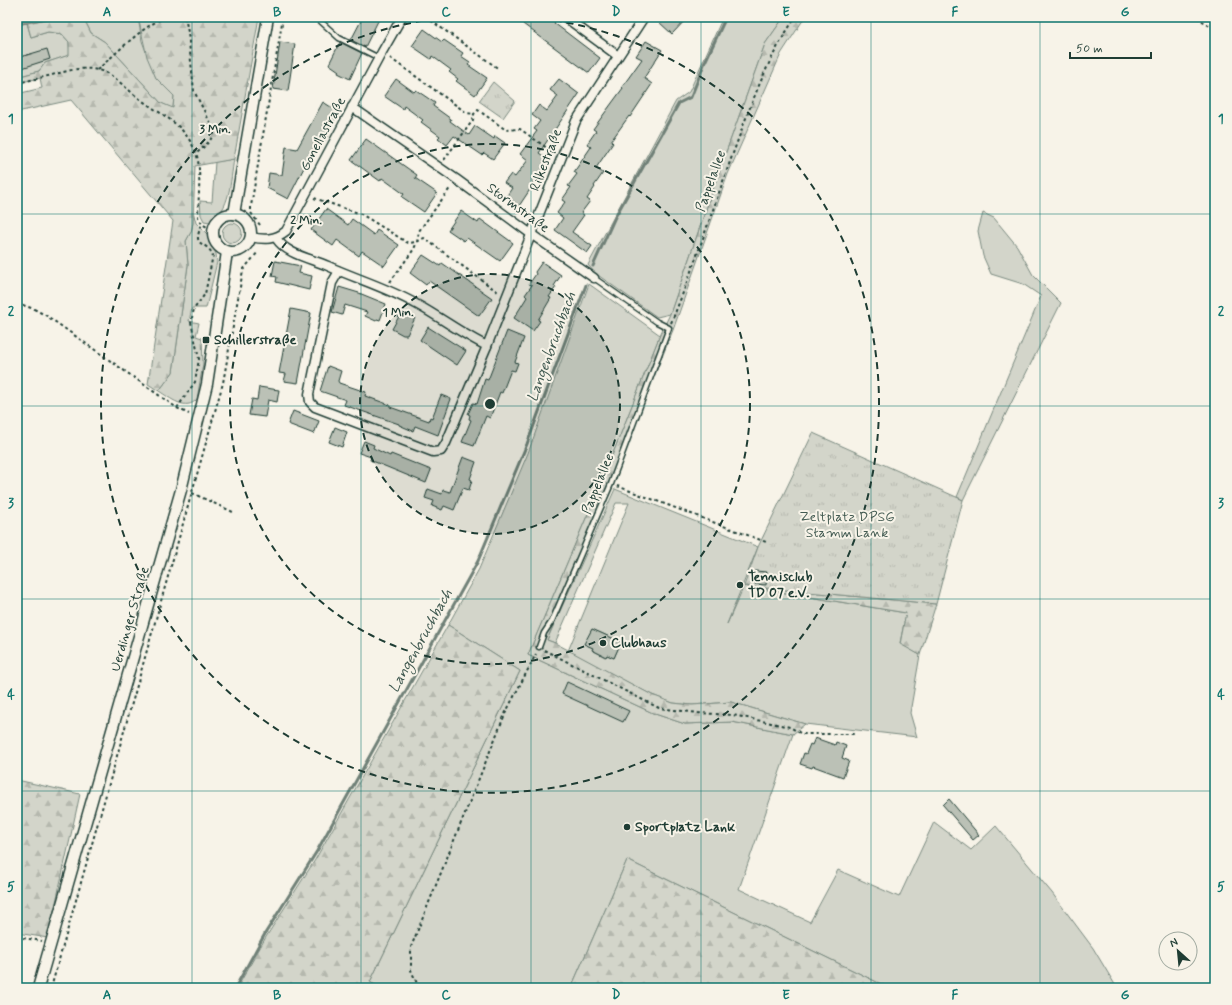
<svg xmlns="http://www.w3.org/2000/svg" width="1232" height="1005" viewBox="0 0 1232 1005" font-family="Mynerve,sans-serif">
<defs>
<pattern id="forest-firs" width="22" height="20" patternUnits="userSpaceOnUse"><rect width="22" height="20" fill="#d3d5ca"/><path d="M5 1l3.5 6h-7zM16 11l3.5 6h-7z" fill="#b5b8ae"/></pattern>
<pattern id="park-tufts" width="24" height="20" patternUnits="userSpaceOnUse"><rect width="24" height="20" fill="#d3d5ca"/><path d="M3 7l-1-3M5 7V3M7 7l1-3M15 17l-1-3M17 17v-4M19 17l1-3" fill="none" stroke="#b5b8ae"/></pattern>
<pattern id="water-rules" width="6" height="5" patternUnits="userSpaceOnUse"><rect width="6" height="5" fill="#a4ada3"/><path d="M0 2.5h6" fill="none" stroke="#858e86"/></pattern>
</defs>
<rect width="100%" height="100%" fill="#f7f3e8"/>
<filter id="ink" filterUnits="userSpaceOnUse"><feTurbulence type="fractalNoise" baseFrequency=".025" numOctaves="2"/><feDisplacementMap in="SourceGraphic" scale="8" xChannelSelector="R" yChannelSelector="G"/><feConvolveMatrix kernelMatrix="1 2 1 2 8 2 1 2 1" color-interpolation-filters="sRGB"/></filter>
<g filter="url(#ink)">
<g fill="#d3d5ca" stroke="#79897f" fill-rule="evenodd">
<path d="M83,17H138L142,41L156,78L174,96L173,109L161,103L105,42L91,33Z"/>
<path d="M723,17H784L765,44L720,169L670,314L657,317L595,273L588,265L676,101L689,92Z"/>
<path d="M27,23L31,37L48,32L62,34L69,42L70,55L45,63L39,71L17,77V25Z"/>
<path d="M234,159C230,182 231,209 210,222L204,221L201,215L200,201L212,202L215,162Z"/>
<path d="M193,211L196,223L209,236L216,254L217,262L206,308H192L189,321L199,323L196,336L202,338L203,364L197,399C186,412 170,398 159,391L173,372L188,265L186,241L191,232L193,223Z"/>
<path d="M983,213L994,218L1017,246L1033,275L1061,303L963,500L957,497L1041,296L1023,284L991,274L983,256L978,231Z"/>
<circle cx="232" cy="233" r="10"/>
<path d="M589,284L660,335L604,476L528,655L655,714L685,724L732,722L793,734L739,889L810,922L838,870L899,897L934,822L971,850L996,826L1052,893L1093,948L1117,988H889L627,860L571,988H380L370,982L520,671L448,625L479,569L528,453Z"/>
<path d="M615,489L758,547L727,624L744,586L906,613L900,643L920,655L910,713L917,737L805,724L731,702L692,705L673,703L652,695L568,651L629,503H616L555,643L547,640ZM592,629L621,642L614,658L607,655L605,657L592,650L593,648L585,644Z"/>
</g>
<g fill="url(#forest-firs)" stroke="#79897f">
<path d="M56,17H83L91,33L105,42L161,103L173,108L174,96L156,78L147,57L138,17H259L234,159L195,166L193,223L191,232L186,241L188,265L173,372L159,391L148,384L173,221L71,100L17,112V94L42,88L40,78L17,83V77L39,71L45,63L69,55V42L62,34L48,32L31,37L27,23Z"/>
<path d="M784,17H805L781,54L728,174L673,330L547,640L555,643L652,695L673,703L692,705L731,702L805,724L793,734L732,722L685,724L655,714L528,655L604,476L660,335L670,314L720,169L765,44Z"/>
<path d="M744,586L936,604L920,655L900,644L906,613Z"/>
<path d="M448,625L520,671L370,982L380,988H237L266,937L315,860Z"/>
<path d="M17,780L80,794L48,938L17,933Z"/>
<path d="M627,860L889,988H571Z"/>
</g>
<g fill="url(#park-tufts)" stroke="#79897f">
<path d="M493,82L515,101L503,118L479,101Z"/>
<path d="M813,433L963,500L936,604L744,586L758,547Z"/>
</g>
<path fill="url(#water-rules)" stroke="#6f8077" d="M17,17H56L17,25Z"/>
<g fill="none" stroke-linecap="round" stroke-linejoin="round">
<g stroke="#6f8077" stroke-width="3">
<path d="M593,266L615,217L679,103L691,97L705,62L726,17"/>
<path d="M235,988L266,932L317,851L478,561L527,444L586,285"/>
</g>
</g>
<g fill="#bbc1b6" stroke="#1f3d34">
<path d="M363,17H380L365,47L351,40Z"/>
<path d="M528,17H548L555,22L554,23L600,58L589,73L523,24Z"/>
<path d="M664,17H688L672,34L659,22Z"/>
<path d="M424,29L442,42L444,40L463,53L461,56L470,62L468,65L487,78L475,95L456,81L458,79L449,72L451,70L432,56L431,59L412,46Z"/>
<path d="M646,41L662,50L644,78L652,84L630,117L629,116L611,141L613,143L596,168L603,173L594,186L595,187L587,199L590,201L581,213L584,215L572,232L592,246L587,253L555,230L563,218L557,213L565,202L562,200L571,187L568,186L577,174L574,172L591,147L587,144L596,131L593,129L623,88L622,87L642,59L636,56Z"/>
<path d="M280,42L295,44L288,91L273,89Z"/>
<path d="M340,42L362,53L350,79L338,73L339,71L329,64Z"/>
<path d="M47,49L50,59L19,69L17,58Z"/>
<path d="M396,79L414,92L416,90L435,103L433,106L451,119L450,121L469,135L475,126L494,139L495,136L505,143L493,159L484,153L482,155L454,136L447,145L438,138L440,136L421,122L423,120L404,106L403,109L384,96Z"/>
<path d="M559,79L579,94L539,153L549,160L530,187L531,188L519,206L506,197L512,188L504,183L511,174L515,177L528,160L520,154L537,131L534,129L540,121L532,115L539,105L547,111L558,96L550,90Z"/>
<path d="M323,102L339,112L329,129H331L320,149L315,146L288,199L267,188L269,173L282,175L286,147L297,149Z"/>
<path d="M366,139L417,175L415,178L437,193L424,212L402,197L404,194L382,178L380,181L351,160Z"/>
<path d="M326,209L348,225L352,219L374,235L377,230L399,245L384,266L362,251L359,256L337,240L333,246L311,230Z"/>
<path d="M461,211L478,223L480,219L513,243L500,261L467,238L464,241L448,230Z"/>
<path d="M423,255L440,266L442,263L492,298L479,316L429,281L426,285L410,273Z"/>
<path d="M275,261L301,266L299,273L312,276L309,290L276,282L277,277L272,276Z"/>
<path d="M542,262L561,275L554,286L556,287L549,297L551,298L538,320L540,321L533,331L514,318L527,297L525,295L532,285L529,284L536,274L535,272Z"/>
<path d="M339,287L359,293L386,304L380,320L377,319L376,321L365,316L367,312L345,305L342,315L332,312Z"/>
<path d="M291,309L311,313L298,383L284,381L286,374L279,373Z"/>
<path d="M402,311L415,318L407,335H403L392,329Z"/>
<path d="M428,327L466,351L457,365L420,340Z"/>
<path d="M507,331L524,338L515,362L518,363L515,371L511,370L502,393L500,392L490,418L486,416L474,446L462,442L471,420L469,419L470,415L468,414L473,403L477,404L485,379L488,380Z"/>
<path d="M328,366L341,371L338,381L339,383L366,392L365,396L390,405V407L429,421L430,417L432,418L441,395L451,399L438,435L415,426L413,431L399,425V424L344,405L346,400L320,391Z"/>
<path d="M259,387L279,390L277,402L268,400L265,417L249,415L252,399L257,400Z"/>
<path d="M293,411L319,421L314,434L288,424Z"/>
<path d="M335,427L347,432L342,447L329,442Z"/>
<path d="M364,441L374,445L373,448L390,456L391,454L431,470L426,483L370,460L371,457L359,453Z"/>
<path d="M463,457L476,462L470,479L472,480L469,490L463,488L454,510L444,506L442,510L432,506L434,501L425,498L428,489L442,494L443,490L450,492Z"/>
<path d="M755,571L767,572L766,585L755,584L756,580L754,579Z"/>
<path d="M592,629L621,642L614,658L607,655L606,657L592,650L593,648L584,644Z"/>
<path d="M567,682L629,711L623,722L562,694Z"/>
<path d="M815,738L835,745L836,742L846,746L842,758L849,761L843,777L813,766L812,768L800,764L804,753L806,754L810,744L812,745Z"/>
<path d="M949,799L979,835L973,840L943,805Z"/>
</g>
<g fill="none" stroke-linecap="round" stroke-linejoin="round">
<defs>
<g id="service">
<path d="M316,17L339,38L379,58"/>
<path d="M539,647L544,633L552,621L611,484L669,328L657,322L594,278"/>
</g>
<g id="minor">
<path d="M565,17L618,56"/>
<path d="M352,107L456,179L531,234L594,278"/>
<path d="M251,237C264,240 275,240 286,231L382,52L402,17"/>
<path d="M276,238C287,255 310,258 328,266C357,279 388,288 416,304C440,317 462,334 487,346"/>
<path d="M339,271L332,283L309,394L310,402L315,407L433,452L441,451L446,443L487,346L576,121L644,17"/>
</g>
<g id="tertiary">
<circle cx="232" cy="233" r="19"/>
<path d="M234,214L268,17"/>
<path d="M38,988L181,490L207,384L227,252"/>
</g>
</defs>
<use href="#service" stroke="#1f3d34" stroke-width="7"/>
<use href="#minor" stroke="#1f3d34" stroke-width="11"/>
<use href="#tertiary" stroke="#1f3d34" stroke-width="13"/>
<g stroke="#1f3d34" stroke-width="2" stroke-dasharray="3 3" stroke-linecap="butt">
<path d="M185,17L188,32L194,91L214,130C213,141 203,147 196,154"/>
<path d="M426,17L499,69"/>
<path d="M1197,17L1215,30"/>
<path d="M390,58L467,113L474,114"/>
<path d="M97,70C116,54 144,24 167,17"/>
<path d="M17,83C31,80 45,77 59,73C65,72 73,69 80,69C110,66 119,84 140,99C164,117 184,123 196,153C202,169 198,200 198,217L202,224L212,230"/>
<path d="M444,160L473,120L474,114L478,110L506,130L520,129L554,153"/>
<path d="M314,198L361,214L408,243L417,242L424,238L498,292"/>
<path d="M260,225L251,213V206L283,17"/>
<path d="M390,282L414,249L417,242L419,231L451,187"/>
<path d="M17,303L34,309L47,316L177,408L189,414"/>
<path d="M671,323C696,262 716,199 739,137C754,96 770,54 796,17"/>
<path d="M177,408L195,382L199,359L191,322L194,309L205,294L213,255C205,239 191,249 202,224"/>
<path d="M617,486L766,542"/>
<path d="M192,493L235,513"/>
<path d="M544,650L659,708L698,713L733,715L790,727L802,734H856"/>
<path d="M17,937L42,941"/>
<path d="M51,988L223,383L243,270L258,252"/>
<path d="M419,988L411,970V947L505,714L536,654"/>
</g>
<use href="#service" stroke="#f7f3e8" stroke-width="4"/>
<use href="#minor" stroke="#f7f3e8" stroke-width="8"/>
<use href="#tertiary" stroke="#f7f3e8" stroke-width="10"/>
</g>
</g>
<path fill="none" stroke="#0f766e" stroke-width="1" stroke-opacity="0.55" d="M192,17V988M361,17V988M531,17V988M701,17V988M871,17V988M1040,17V988M17,214H1215M17,406H1215M17,599H1215M17,791H1215"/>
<circle cx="490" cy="404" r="130" fill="#1f3d34" fill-opacity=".12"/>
<g fill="none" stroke="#1f3d34" stroke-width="2" stroke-dasharray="7 5">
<circle cx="490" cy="404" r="130"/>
<circle cx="490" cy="404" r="260"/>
<path d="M531 17A389 389 0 1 1 449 17"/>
</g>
<g fill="#1f3d34" stroke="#f7f3e8" stroke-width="1.5">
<rect x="202" y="336" width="8" height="8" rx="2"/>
<circle cx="740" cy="585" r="4"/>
<circle cx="603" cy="643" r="4"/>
<circle cx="627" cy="827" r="4"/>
</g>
<g text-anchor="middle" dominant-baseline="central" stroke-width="4" stroke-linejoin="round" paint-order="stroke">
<g font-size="14" fill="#1f3d34" stroke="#f7f3e8">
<text transform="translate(323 134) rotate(-62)">Gonellastraße</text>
<text transform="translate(546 160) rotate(-69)">Rilkestraße</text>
<text transform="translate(711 181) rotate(-70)">Pappelallee</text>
<text transform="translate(518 208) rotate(36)">Stormstraße</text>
<text transform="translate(598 484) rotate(-68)">Pappelallee</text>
<text transform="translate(130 619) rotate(-74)">Uerdinger Straße</text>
</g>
<g font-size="14" font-weight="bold" fill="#1f3d34" stroke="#f7f3e8" text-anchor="start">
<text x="214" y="340">Schillerstraße</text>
<text x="748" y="577">Tennisclub<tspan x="748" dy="16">TD 07 e.V.</tspan></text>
<text x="611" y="643">Clubhaus</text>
<text x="635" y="827">Sportplatz Lank</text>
</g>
<g font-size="14" fill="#435b52" stroke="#f7f3e8">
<text x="847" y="517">Zeltplatz DPSG<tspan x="847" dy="16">Stamm Lank</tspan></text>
</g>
<g font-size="15" font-style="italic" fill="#405950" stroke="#f7f3e8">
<text transform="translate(552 347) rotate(-70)">Langenbruchbach</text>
<text transform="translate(421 641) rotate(-61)">Langenbruchbach</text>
</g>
</g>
<circle cx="490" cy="404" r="6" fill="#1f3d34" stroke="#f7f3e8" stroke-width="2"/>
<g font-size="12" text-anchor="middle" font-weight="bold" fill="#1f3d34" stroke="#f7f3e8" stroke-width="4" stroke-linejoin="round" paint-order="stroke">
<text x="215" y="133">3 Min.</text>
<text x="306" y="224">2 Min.</text>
<text x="398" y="316">1 Min.</text>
</g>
<rect width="1232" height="1005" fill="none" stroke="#f7f3e8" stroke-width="44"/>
<g transform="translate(1178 951) rotate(333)"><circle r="19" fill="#f7f3e8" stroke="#a1aaa0"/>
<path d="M0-3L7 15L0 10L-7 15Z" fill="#1f3d34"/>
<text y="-6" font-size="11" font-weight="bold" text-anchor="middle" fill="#1f3d34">N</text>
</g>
<path d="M1070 52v6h81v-6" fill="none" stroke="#1f3d34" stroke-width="2"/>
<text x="1076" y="52" font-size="12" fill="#1f3d34" stroke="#f7f3e8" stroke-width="3" paint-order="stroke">50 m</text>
<rect x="22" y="22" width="1188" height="961" fill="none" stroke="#0f766e" stroke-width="1.5"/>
<g font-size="13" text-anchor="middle" font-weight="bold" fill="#0f766e">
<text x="107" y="16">A</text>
<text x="277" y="16">B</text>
<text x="446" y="16">C</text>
<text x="616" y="16">D</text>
<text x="786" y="16">E</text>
<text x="955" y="16">F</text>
<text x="1125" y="16">G</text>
<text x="11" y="123">1</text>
<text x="1221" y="123">1</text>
<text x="11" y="315">2</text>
<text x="1221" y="315">2</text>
<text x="11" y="507">3</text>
<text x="1221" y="507">3</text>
<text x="11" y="699">4</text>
<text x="1221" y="699">4</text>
<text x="11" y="891">5</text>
<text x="1221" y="891">5</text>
<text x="107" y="999">A</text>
<text x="277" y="999">B</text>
<text x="446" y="999">C</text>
<text x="616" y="999">D</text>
<text x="786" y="999">E</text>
<text x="955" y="999">F</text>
<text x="1125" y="999">G</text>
</g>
</svg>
